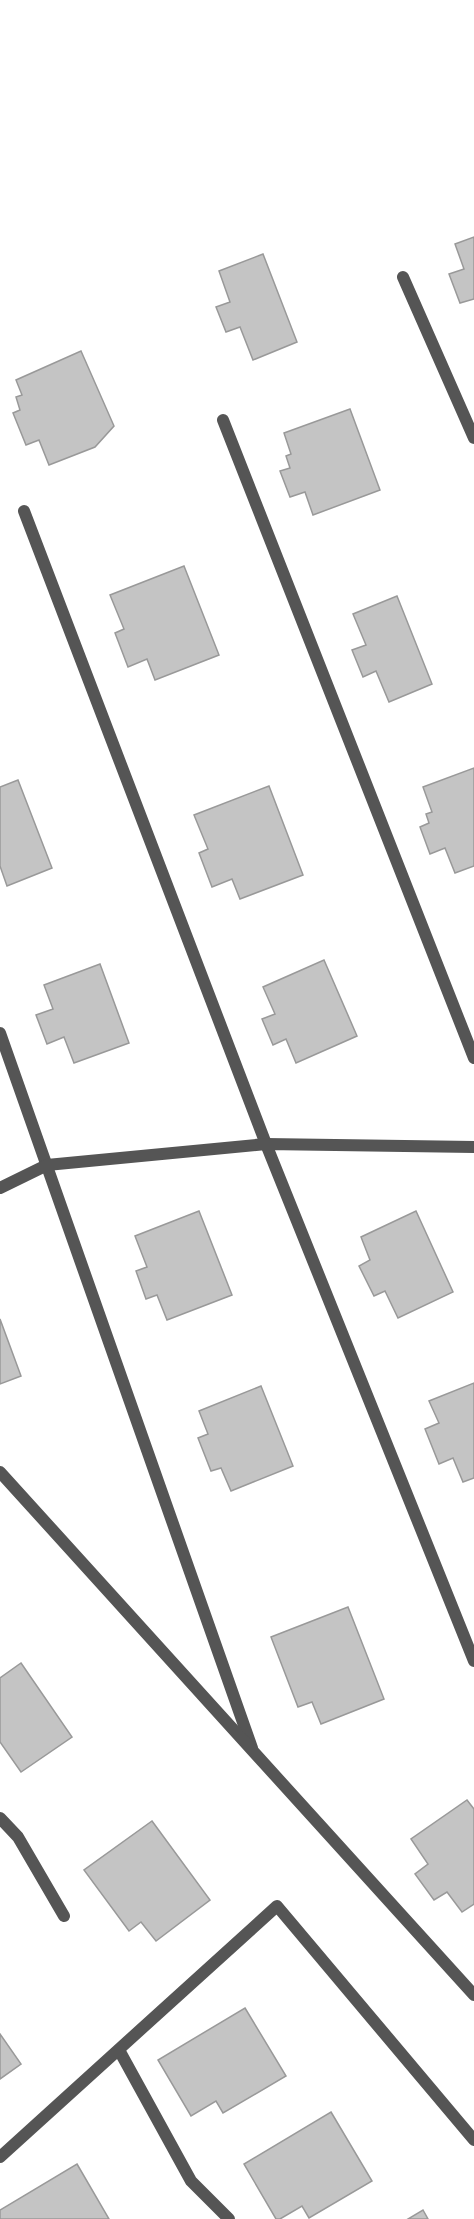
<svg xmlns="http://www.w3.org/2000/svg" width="474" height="2219" viewBox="0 0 474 2219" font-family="'Alegreya Sans',sans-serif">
<rect width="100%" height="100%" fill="#fff"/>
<g fill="#c4c4c4" stroke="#999" stroke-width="1.5">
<path d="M474,237V299L460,303L449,274L464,269L455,244Z"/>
<path d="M263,254L297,342L253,360L240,327L226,332L216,307L230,302L219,271Z"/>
<path d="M81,351L114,426L95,447L49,465L39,440L26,445L13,413L20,410L16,397L22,395L16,380Z"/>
<path d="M350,409L380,490L313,515L305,492L290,497L280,471L290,468L286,456L291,454L284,433Z"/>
<path d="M184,566L219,655L155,680L147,659L128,667L115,633L124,629L110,595Z"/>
<path d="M397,596L432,684L389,702L376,671L363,677L352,650L366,645L353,614Z"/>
<path d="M474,768V866L455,873L445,848L430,854L420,827L429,823L426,814L432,812L423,787Z"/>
<path d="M18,780L52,868L7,886L0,866V787Z"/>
<path d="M269,786L303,875L240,899L232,879L212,887L199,853L208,849L194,815Z"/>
<path d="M324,960L357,1036L296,1063L286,1039L273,1045L262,1019L275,1014L263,987Z"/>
<path d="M100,964L129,1043L74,1063L64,1037L47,1044L36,1015L53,1009L44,985Z"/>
<path d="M199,1211L232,1295L167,1320L157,1295L146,1299L136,1271L147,1267L135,1236Z"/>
<path d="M416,1211L453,1292L398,1318L385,1291L374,1296L359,1266L370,1260L361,1237Z"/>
<path d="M0,1319L21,1376L0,1384Z"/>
<path d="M474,1383V1478L463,1482L453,1458L439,1464L425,1429L439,1423L429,1401Z"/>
<path d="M261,1386L293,1466L231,1491L221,1468L211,1471L198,1438L208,1434L199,1411Z"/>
<path d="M348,1607L384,1699L321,1724L312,1702L298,1707L271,1637Z"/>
<path d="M21,1663L72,1737L21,1772L0,1742V1678Z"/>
<path d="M467,1800L474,1809V1904L462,1912L447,1892L434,1900L415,1874L428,1864L411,1839Z"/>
<path d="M152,1821L210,1900L156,1941L141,1922L129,1931L84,1870Z"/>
<path d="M245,2008L286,2076L223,2113L216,2101L191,2116L158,2060Z"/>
<path d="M0,2034L21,2064L0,2079Z"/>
<path d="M331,2112L372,2181L309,2218L302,2206L280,2219H276L244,2164Z"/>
<path d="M77,2164L109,2219H0V2210Z"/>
<path d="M423,2210L428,2219H408Z"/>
</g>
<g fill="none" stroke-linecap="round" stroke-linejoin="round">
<g stroke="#555" stroke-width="12">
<path d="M403,277L474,438"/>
<path d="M223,420L474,1058"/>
<path d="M24,511L266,1144L474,1661"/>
<path d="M0,1033L252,1748"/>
<path d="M0,1188L47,1165L266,1144L474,1147"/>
<path d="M0,1472L474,1995"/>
<path d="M0,1818L18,1837L64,1916"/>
<path d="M119,2050L191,2181L229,2219"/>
<path d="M0,2157L277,1906L474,2140"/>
</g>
</g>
</svg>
